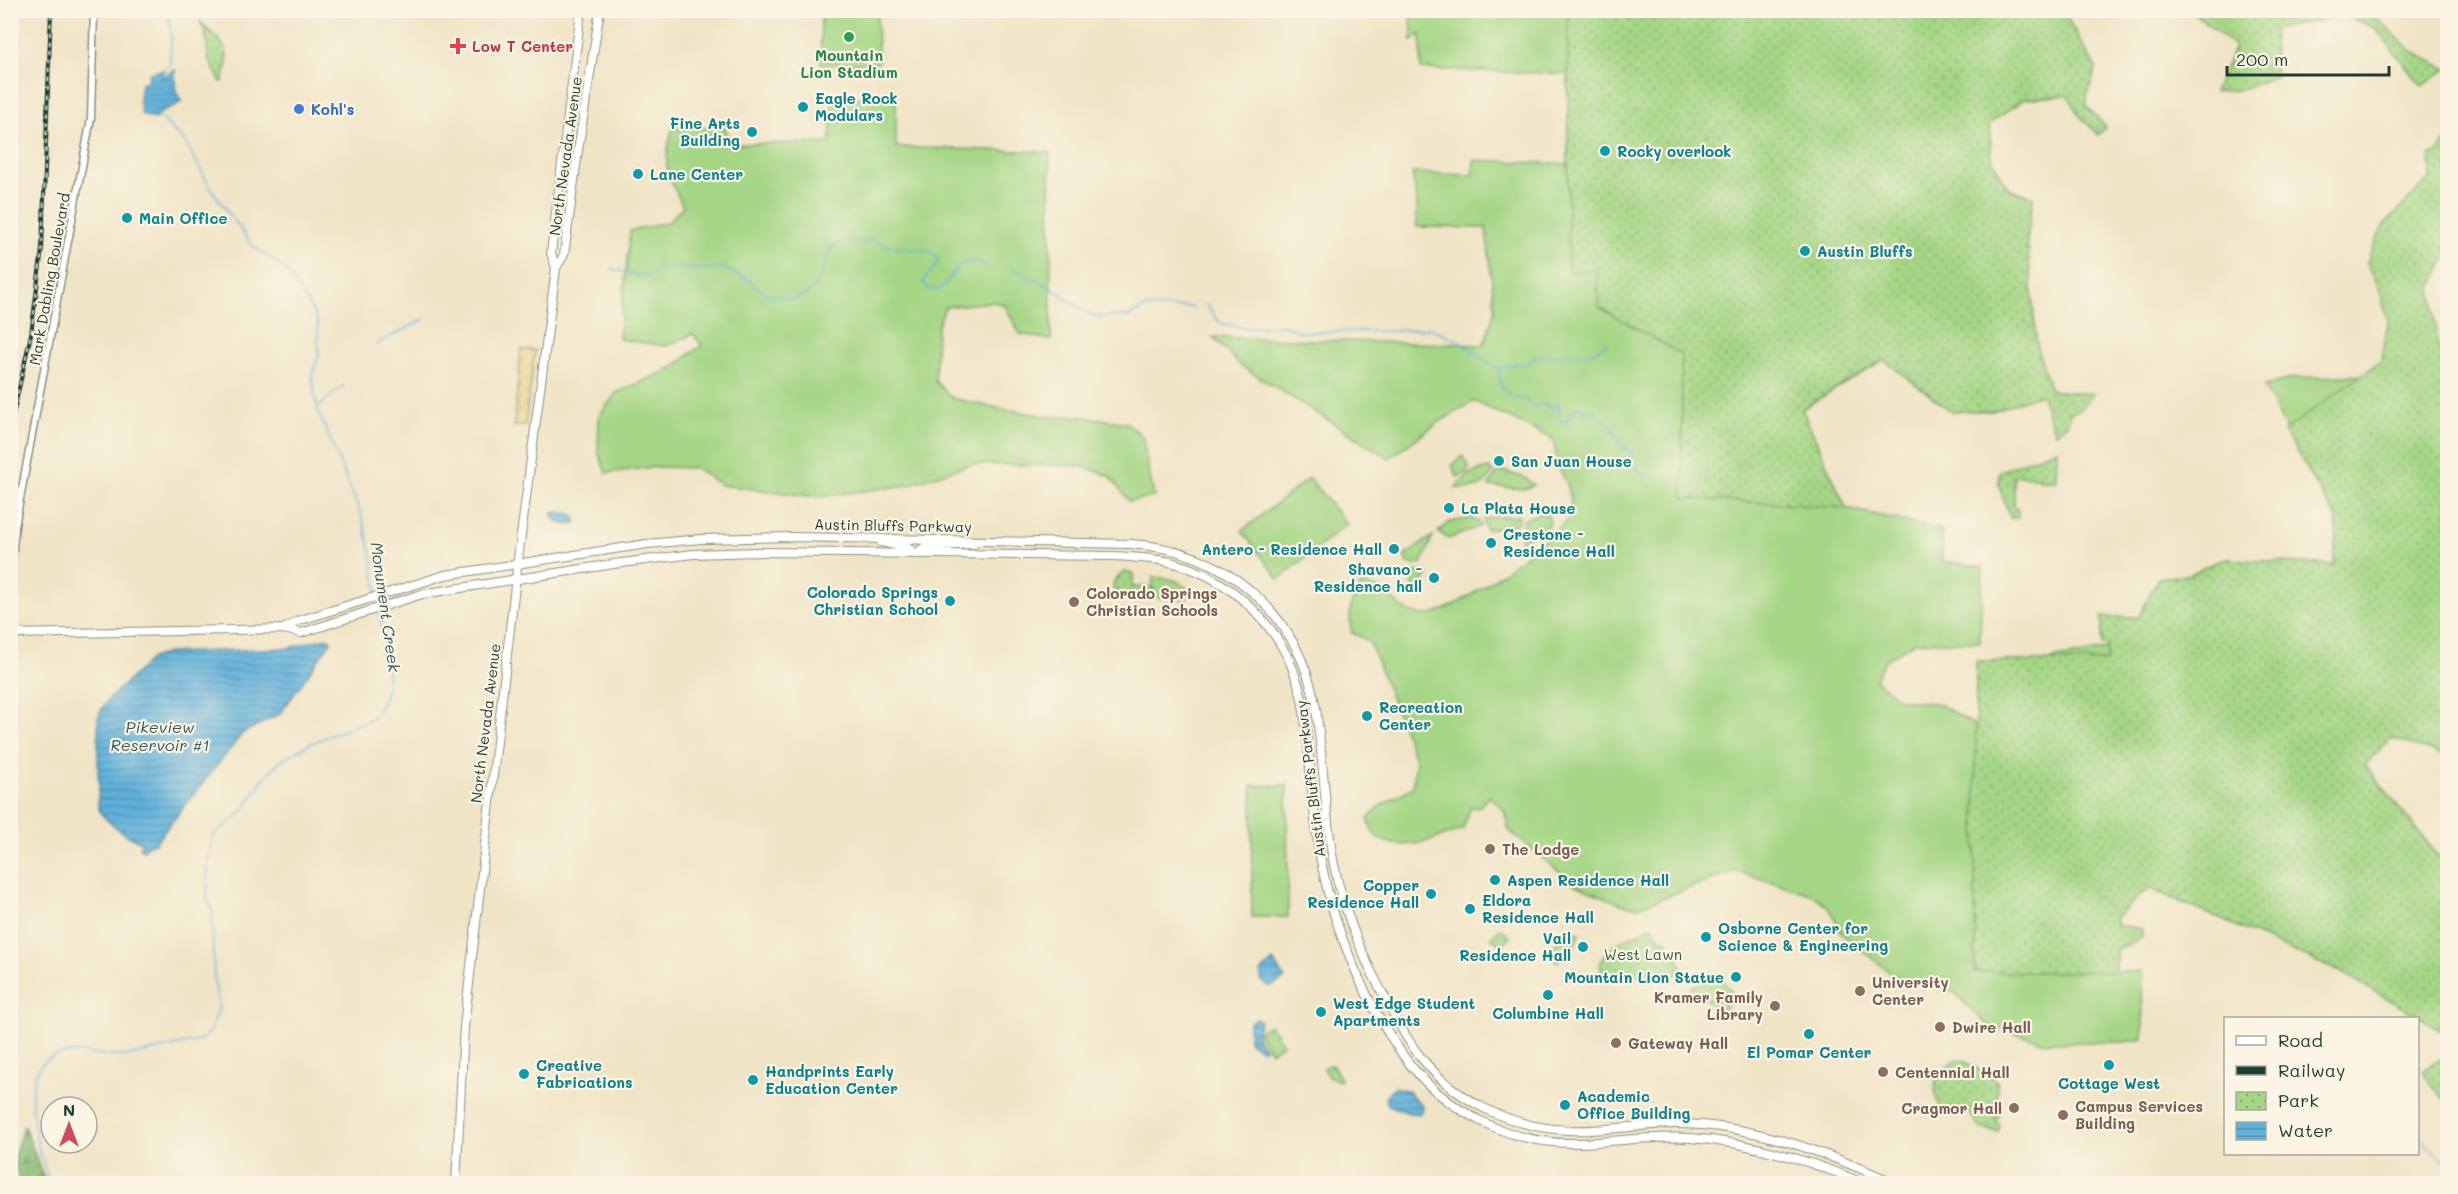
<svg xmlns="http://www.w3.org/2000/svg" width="2458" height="1194" viewBox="0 0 2458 1194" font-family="Mali,sans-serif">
<defs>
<pattern id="forest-firs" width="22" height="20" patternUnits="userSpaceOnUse" patternTransform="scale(1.5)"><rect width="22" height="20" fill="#84b772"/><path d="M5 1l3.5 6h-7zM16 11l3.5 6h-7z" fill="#6b965e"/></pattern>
<pattern id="sand-dots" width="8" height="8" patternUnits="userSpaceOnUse" patternTransform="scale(1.5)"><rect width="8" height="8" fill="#eeda9e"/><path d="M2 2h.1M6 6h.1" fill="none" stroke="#ccbc89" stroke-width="1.8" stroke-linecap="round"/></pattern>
<pattern id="park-dots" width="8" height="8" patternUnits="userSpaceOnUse" patternTransform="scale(1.5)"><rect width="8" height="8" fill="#a5d685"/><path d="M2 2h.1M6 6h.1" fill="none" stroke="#86af6e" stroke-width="1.8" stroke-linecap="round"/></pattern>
<pattern id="water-rules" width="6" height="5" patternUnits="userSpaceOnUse" patternTransform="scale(1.5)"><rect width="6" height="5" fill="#60b1db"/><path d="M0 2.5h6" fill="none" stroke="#4f91b2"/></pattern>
</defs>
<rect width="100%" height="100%" fill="#fcf5e5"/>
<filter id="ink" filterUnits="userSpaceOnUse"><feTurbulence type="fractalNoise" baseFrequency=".0167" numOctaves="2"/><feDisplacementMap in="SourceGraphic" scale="12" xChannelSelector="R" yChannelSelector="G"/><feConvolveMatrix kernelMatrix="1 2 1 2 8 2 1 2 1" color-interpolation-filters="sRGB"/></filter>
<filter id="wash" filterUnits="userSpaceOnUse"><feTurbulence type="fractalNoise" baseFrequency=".008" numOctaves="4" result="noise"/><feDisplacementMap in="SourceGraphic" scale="24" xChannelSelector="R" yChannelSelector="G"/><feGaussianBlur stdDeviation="1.35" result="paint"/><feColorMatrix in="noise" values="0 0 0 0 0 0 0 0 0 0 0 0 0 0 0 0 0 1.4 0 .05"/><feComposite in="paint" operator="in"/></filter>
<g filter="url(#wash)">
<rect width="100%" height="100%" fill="#f0e4c6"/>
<g fill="#a5d685" stroke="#628a5c" stroke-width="1.5">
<path d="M821,11H877L878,63L821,64Z"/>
<path d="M1411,11H2063L2096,68L2069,95L2024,99L1989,124L1992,160L2008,188L2033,197L2027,240L2041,393L1993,411H1951L1884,360L1802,409L1846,508L1942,530V561L1983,567L1980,642H1915L1885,660L1875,680L1901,700L1939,704L1976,726L1993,692L2059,657L2085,654L2121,645L2139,617L2158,578L2189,575L2222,559L2334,565L2337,518L2308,472L2264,386L2295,378L2364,375L2382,360L2438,347L2448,357L2447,756L2391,738L2365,765L2447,867V1040L2440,1029L2341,972L2149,888L2116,916V972L2142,971L2143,1039L2124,1042H2046L1987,1025L1954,992L1896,977L1842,934L1830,909L1814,895L1735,871L1638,907L1624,905L1575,885L1509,830L1504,810L1489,796L1480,806L1470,808L1463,829C1440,838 1398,855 1376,836C1372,832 1370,824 1368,819L1381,805L1413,787L1416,761L1369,641L1352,633C1348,614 1350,600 1361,585C1368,586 1378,587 1383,591C1397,601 1402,612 1421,615C1453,619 1545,540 1571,517V500L1568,486L1559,468L1553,439L1474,401L1444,419L1389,458L1241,366L1213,337L1484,345L1495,309L1486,228L1417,227V198L1412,173L1473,175L1474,160L1568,164V74L1421,69V34L1412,41Z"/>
<path d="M833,97L896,98V147L1050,152L1051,340L1020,334L1004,304L992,302L945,307L937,328L935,381L952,398L992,407L1050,417L1080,416L1127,423L1142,436L1154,497L1129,501L1110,476L1080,466L971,464L908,485L818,497L721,485L696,468L655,467L606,473L598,451L599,416L616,393L670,369L702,345L693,334L666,346L619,339L630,231L668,222L683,206C666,172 662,165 673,128H725L732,144L830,143Z"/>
<path d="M1462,456C1472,465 1471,474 1457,477L1452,466Z"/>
<path d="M1488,468L1493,472C1485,489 1472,489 1455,488L1471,473Z"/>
<path d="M1499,470L1525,478L1534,485L1525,489L1489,486Z"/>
<path d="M1309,478L1347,524L1279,579L1242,531Z"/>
<path d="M1539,513L1548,515L1550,524L1521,541L1520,539L1525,535L1522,525L1525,519Z"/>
<path d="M1519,516L1520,518L1516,524L1486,530L1483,520L1493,517Z"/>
<path d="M1473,518L1474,521H1478L1481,526L1449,539L1438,532L1450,522Z"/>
<path d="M1433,536L1422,563L1414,565L1407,562L1404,556Z"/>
<path d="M1424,571L1428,575L1414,591L1411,573Z"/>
<path d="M1153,577L1175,580L1187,588V600L1153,597Z"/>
<path d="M1287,785L1288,917H1252V786Z"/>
<path d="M1500,928L1510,937L1501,946L1491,937Z"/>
<path d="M1724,974V983L1732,992L1723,1013L1691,987Z"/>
<path d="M1270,1025L1283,1044L1271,1052L1258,1032Z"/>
</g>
<path fill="url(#forest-firs)" stroke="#527a53" stroke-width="1.5" d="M24,1126L46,1183H20C11,1158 15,1150 24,1126Z"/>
<path fill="url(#sand-dots)" stroke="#868c69" stroke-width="1.5" d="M521,350H535L525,426H514Z"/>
<g fill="url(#park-dots)" stroke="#628a5c" stroke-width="1.5">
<path d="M1568,11H2063L2096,68L2087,97V107L2106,127L2098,135L2078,114L2068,95L2024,99L1989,124L1992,160L2008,189L2033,197L2027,240L2037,348L2051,390L2093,394L2081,409L2070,413L2067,424L2055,433L2041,394L1993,411H1951L1884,360L1802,409L1846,508L1683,498L1681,354L1599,307L1597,271H1568Z"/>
<path d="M2191,11H2369L2413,52L2447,69L2422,86L2374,27L2344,16L2274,29L2275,77L2235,91L2214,92L2235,46Z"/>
<path d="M200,21C208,34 227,40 227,58C228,66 224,74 223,82L220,81L208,57L206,36Z"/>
<path d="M2443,143H2448L2447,255L2432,287L2438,347L2448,357L2447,756L2391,738L2365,765L2447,868V1040L2440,1029L2341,972L2149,888L2116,917V925L2142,929V937L2116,951V972H1975L1976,661H2107V645H2102V617H2139L2158,578L2189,575L2222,559L2334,565L2337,518L2284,431L2382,360L2388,321L2379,287L2367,262L2383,226L2431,177L2430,155L2438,153Z"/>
<path d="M2057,449L2056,480H2039V477L2014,476V508L2018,509V518H2010C2007,503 1994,486 2000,471Z"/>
<path d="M1124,572L1134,574L1132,587H1152L1153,597L1131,598L1130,596H1120L1113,588L1114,581Z"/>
<path d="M1653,926L1661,941L1666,939L1673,956L1676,955L1682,968L1678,970L1677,975L1663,981L1628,974H1603C1589,951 1638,933 1653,926Z"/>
<path d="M1568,927L1580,933L1569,956L1563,953L1558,962L1548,954Z"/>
<path d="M2447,1055V1103L2430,1083L2423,1070Z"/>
<path d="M1955,1060L1966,1062L1997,1081L1999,1118H1994L2000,1126L1998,1132L1980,1128L1967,1110L1950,1108L1941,1110C1930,1085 1934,1075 1955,1060Z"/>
<path d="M1328,1065L1333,1066L1341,1079L1340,1081L1328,1077L1324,1068Z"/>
</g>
<g fill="url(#water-rules)" stroke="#407788" stroke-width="1.5">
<path d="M175,70L176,92L182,102L163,111L155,119L142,115L139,98L141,83L147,81L150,73L163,70L162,77Z"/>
<path d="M557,512L571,514L576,519L575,524C565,526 555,524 552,513Z"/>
<path d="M326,638H329L331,642L280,714L243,733L155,843L148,845L144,850L140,848L141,842C128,837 101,820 98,806C96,796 102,786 98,777V718L101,710L111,697L152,658L167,653L288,648Z"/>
<path d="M1273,961L1285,979L1271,986L1265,985L1261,979V972Z"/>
<path d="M1257,1018L1260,1021C1257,1038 1251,1030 1265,1047L1263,1050L1249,1042V1023Z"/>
<path d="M1394,1087L1406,1090L1422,1105L1423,1110L1419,1114L1409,1113L1387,1105L1385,1098Z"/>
</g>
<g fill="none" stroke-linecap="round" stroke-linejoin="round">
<g stroke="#60b1db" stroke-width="1.5">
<path d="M161,76L170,64L171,31L167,10"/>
<path d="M157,114L186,143L210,187L252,245L286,270L313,311L318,323L319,354L312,376L317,408L362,517L371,551L377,594"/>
<path d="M1012,268C1022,275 1032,277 1042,283C1059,291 1078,310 1095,316C1106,319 1117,313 1128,317L1144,308L1193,307"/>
<path d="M611,269L647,277L661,267L695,269L725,268L752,282L765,294L791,299L807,294L816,287L826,264L829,251L835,244L875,240L890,247L931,251L939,262L923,281L928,289L939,290C960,274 952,255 987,264"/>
<path d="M1206,305L1220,323L1245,328L1285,325L1300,332L1393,331L1430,328L1457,340L1498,369L1502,389L1514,398L1526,399L1532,407L1546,404L1549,409L1559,404V421L1568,422L1576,406L1584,411L1593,410L1615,431C1616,441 1623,447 1632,452V461L1646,479"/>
<path d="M377,347L378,343L425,319"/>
<path d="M1498,369L1516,364H1529L1532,357L1592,353L1608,343"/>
<path d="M317,408L344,385"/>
<path d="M2418,1137L2448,1164"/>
<path d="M52,1184C38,1159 23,1093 39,1068C44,1059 57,1055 67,1053C86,1049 107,1059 126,1056C149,1053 171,1045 194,1042L204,1038L209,1033L219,1009L217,994L214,982L212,911L207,898L208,857L214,835L243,811L262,780L280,761L309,744L371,719C399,691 384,645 379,611"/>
</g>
</g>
</g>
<g filter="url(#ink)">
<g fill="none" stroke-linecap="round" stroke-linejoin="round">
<defs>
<path id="tertiary" d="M10,586L15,526L91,118L94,10"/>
<g id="primary">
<path d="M556,268L564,255L579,144L600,10"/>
<path d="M881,542L908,548L916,554"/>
<path d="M916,554L925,547L974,544"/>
<path d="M284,629L298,621L445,575L647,544L701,539L792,537L1130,544C1224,549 1296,610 1315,703C1324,757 1324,812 1334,865C1344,912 1361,954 1384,996C1394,1014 1403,1034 1416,1051C1451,1099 1508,1127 1567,1130C1603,1132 1640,1124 1676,1124C1754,1124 1826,1153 1897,1184"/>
<path d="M10,634L284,629L301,633L422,594L614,564L693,554L757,552L1112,556C1132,557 1154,558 1174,563C1235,580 1284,629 1300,691C1305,709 1306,728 1308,747C1312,786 1314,827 1322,866C1334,930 1366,1004 1405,1058C1444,1111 1511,1145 1577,1143C1615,1142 1652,1135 1690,1138C1752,1142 1809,1160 1865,1184"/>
<path d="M456,1184L464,1027L519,551L556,268L551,253L581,10"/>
</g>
</defs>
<use href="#tertiary" stroke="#88907d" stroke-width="9"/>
<use href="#primary" stroke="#88907d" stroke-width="10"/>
<use href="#tertiary" stroke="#fff" stroke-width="6"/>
<use href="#primary" stroke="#fff" stroke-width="8"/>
<defs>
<path id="rail" d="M10,429L31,334L42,249L51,10"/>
</defs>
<use href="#rail" stroke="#1f3d34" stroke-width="4"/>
<use href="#rail" stroke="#fcf5e5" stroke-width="1.5" stroke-dasharray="4.5" stroke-linecap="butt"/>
</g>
</g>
<circle fill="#2e9e5b" stroke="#fcf5e5" stroke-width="2" cx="849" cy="37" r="6"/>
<path fill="#e0444e" stroke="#fcf5e5" stroke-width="2" d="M455 37h6v6h6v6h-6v6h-6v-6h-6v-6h6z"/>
<g fill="#0f9aa8" stroke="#fcf5e5" stroke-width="2">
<circle cx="803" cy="107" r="6"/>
<circle cx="752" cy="132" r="6"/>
<circle cx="1605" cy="151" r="6"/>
<circle cx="638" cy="174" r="6"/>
<circle cx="127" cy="218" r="6"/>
<circle cx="1805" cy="251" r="6"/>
<circle cx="1499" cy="461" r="6"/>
<circle cx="1449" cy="508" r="6"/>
<circle cx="1491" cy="543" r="6"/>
<circle cx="1394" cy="549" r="6"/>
<circle cx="1434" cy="578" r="6"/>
<circle cx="950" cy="601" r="6"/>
<circle cx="1367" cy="716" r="6"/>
<circle cx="1495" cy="880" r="6"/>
<circle cx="1431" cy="894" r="6"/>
<circle cx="1470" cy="909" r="6"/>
<circle cx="1706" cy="937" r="6"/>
<circle cx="1583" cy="947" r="6"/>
<circle cx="1736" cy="977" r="6"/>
<circle cx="1548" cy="995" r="6"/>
<circle cx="1321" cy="1012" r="6"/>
<circle cx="1809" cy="1034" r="6"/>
<circle cx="2109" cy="1065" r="6"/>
<circle cx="524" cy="1074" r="6"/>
<circle cx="753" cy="1080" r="6"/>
<circle cx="1565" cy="1105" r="6"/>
</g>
<circle fill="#3f7fe0" stroke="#fcf5e5" stroke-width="2" cx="299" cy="109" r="6"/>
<g fill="#8d6e63" stroke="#fcf5e5" stroke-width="2">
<circle cx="1074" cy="602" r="6"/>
<circle cx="1490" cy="849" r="6"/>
<circle cx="1860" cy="991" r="6"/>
<circle cx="1775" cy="1006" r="6"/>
<circle cx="1940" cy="1027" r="6"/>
<circle cx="1616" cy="1043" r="6"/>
<circle cx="1883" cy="1072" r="6"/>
<circle cx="2014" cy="1108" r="6"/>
<circle cx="2063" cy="1115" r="6"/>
</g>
<g text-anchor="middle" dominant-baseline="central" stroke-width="4.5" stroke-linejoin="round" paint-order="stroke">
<g font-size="15" font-weight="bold" fill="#be3a42" stroke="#fcf5e5" text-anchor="start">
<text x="472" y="46">Low T Center</text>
</g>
<g font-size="15" font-weight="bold" fill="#27864d" stroke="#fcf5e5">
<text x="849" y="55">Mountain<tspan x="849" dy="17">Lion Stadium</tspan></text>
</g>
<g font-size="15" font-weight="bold" fill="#0d838f" stroke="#fcf5e5" text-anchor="start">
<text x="815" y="98">Eagle Rock<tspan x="815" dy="17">Modulars</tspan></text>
<text x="740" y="123" text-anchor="end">Fine Arts<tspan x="740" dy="17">Building</tspan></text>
<text x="1617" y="151">Rocky overlook</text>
<text x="650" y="174">Lane Center</text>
<text x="139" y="218">Main Office</text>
<text x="1817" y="251">Austin Bluffs</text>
<text x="1511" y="461">San Juan House</text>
<text x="1461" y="508">La Plata House</text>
<text x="1503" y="534">Crestone -<tspan x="1503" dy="17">Residence Hall</tspan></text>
<text x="1382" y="549" text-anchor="end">Antero - Residence Hall</text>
<text x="1422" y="569" text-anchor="end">Shavano -<tspan x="1422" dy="17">Residence hall</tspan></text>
<text x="938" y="592" text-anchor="end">Colorado Springs<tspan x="938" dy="17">Christian School</tspan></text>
<text x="1379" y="707">Recreation<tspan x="1379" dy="17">Center</tspan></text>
<text x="1507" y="880">Aspen Residence Hall</text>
<text x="1419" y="885" text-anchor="end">Copper<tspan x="1419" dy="17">Residence Hall</tspan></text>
<text x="1482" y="900">Eldora<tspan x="1482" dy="17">Residence Hall</tspan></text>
<text x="1718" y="928">Osborne Center for<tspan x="1718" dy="17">Science &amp; Engineering</tspan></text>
<text x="1571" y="938" text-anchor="end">Vail<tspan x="1571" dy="17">Residence Hall</tspan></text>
<text x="1724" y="977" text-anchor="end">Mountain Lion Statue</text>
<text x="1333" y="1003">West Edge Student<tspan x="1333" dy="17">Apartments</tspan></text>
<text x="1548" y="1013" text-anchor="middle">Columbine Hall</text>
<text x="1809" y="1052" text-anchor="middle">El Pomar Center</text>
<text x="536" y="1065">Creative<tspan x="536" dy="17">Fabrications</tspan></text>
<text x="765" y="1071">Handprints Early<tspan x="765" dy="17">Education Center</tspan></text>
<text x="2109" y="1083" text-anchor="middle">Cottage West</text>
<text x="1577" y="1096">Academic<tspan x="1577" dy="17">Office Building</tspan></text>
</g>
<g font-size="15" font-weight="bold" fill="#366cbe" stroke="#fcf5e5" text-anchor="start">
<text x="311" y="109">Kohl's</text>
</g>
<g font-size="15" fill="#1f3d34" stroke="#fcf5e5">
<text transform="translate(565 156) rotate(-82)">North Nevada Avenue</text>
<text transform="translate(49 279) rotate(-80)">Mark Dabling Boulevard</text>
<text transform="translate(893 525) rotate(1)">Austin Bluffs Parkway</text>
<text transform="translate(485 723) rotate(-83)">North Nevada Avenue</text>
<text transform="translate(1310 779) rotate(-97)">Austin Bluffs Parkway</text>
</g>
<g font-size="15" font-weight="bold" fill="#785e54" stroke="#fcf5e5" text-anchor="start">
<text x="1086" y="593">Colorado Springs<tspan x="1086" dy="17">Christian Schools</tspan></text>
<text x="1502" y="849">The Lodge</text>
<text x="1872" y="982">University<tspan x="1872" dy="17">Center</tspan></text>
<text x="1763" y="997" text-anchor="end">Kramer Family<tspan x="1763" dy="17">Library</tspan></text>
<text x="1952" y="1027">Dwire Hall</text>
<text x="1628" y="1043">Gateway Hall</text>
<text x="1895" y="1072">Centennial Hall</text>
<text x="2075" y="1106">Campus Services<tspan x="2075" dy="17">Building</tspan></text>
<text x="2002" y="1108" text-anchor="end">Cragmor Hall</text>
</g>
<g font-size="15" fill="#3a5c44" stroke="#fcf5e5">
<text x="1643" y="954">West Lawn</text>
</g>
<g font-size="16" font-style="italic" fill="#2f5a5e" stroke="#fcf5e5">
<text transform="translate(386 607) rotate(82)">Monument Creek</text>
<text x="160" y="726">Pikeview<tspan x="160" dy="18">Reservoir #1</tspan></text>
</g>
</g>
<rect width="2458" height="1194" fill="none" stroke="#fcf5e5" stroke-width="36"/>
<rect x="2224" y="1017" width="195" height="138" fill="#fcf5e5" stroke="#a4ab9e" stroke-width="1.5"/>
<rect x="2236" y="1036" width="30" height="9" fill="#ffffff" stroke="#a4ab9e" stroke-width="1.5"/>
<text x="2278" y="1047" font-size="18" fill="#1f3d34">Road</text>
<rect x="2236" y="1066" width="30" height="9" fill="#1f3d34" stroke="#a4ab9e" stroke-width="1.5"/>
<text x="2278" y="1077" font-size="18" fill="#1f3d34">Railway</text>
<rect x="2236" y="1092" width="30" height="18" fill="url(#park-dots)" stroke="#a4ab9e" stroke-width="1.5"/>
<text x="2278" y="1107" font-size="18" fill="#1f3d34">Park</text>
<rect x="2236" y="1122" width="30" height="18" fill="url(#water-rules)" stroke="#a4ab9e" stroke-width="1.5"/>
<text x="2278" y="1137" font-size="18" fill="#1f3d34">Water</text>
<g transform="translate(69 1125)"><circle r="28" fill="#fcf5e5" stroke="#a4ab9e" stroke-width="1.5"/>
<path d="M0-4.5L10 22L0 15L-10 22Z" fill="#d1495b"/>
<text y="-9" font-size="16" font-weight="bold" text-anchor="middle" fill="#1f3d34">N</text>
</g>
<path d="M2227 66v9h162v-9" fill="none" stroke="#1f3d34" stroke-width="3"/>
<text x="2236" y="66" font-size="18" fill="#1f3d34" stroke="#fcf5e5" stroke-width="4.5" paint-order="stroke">200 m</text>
</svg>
